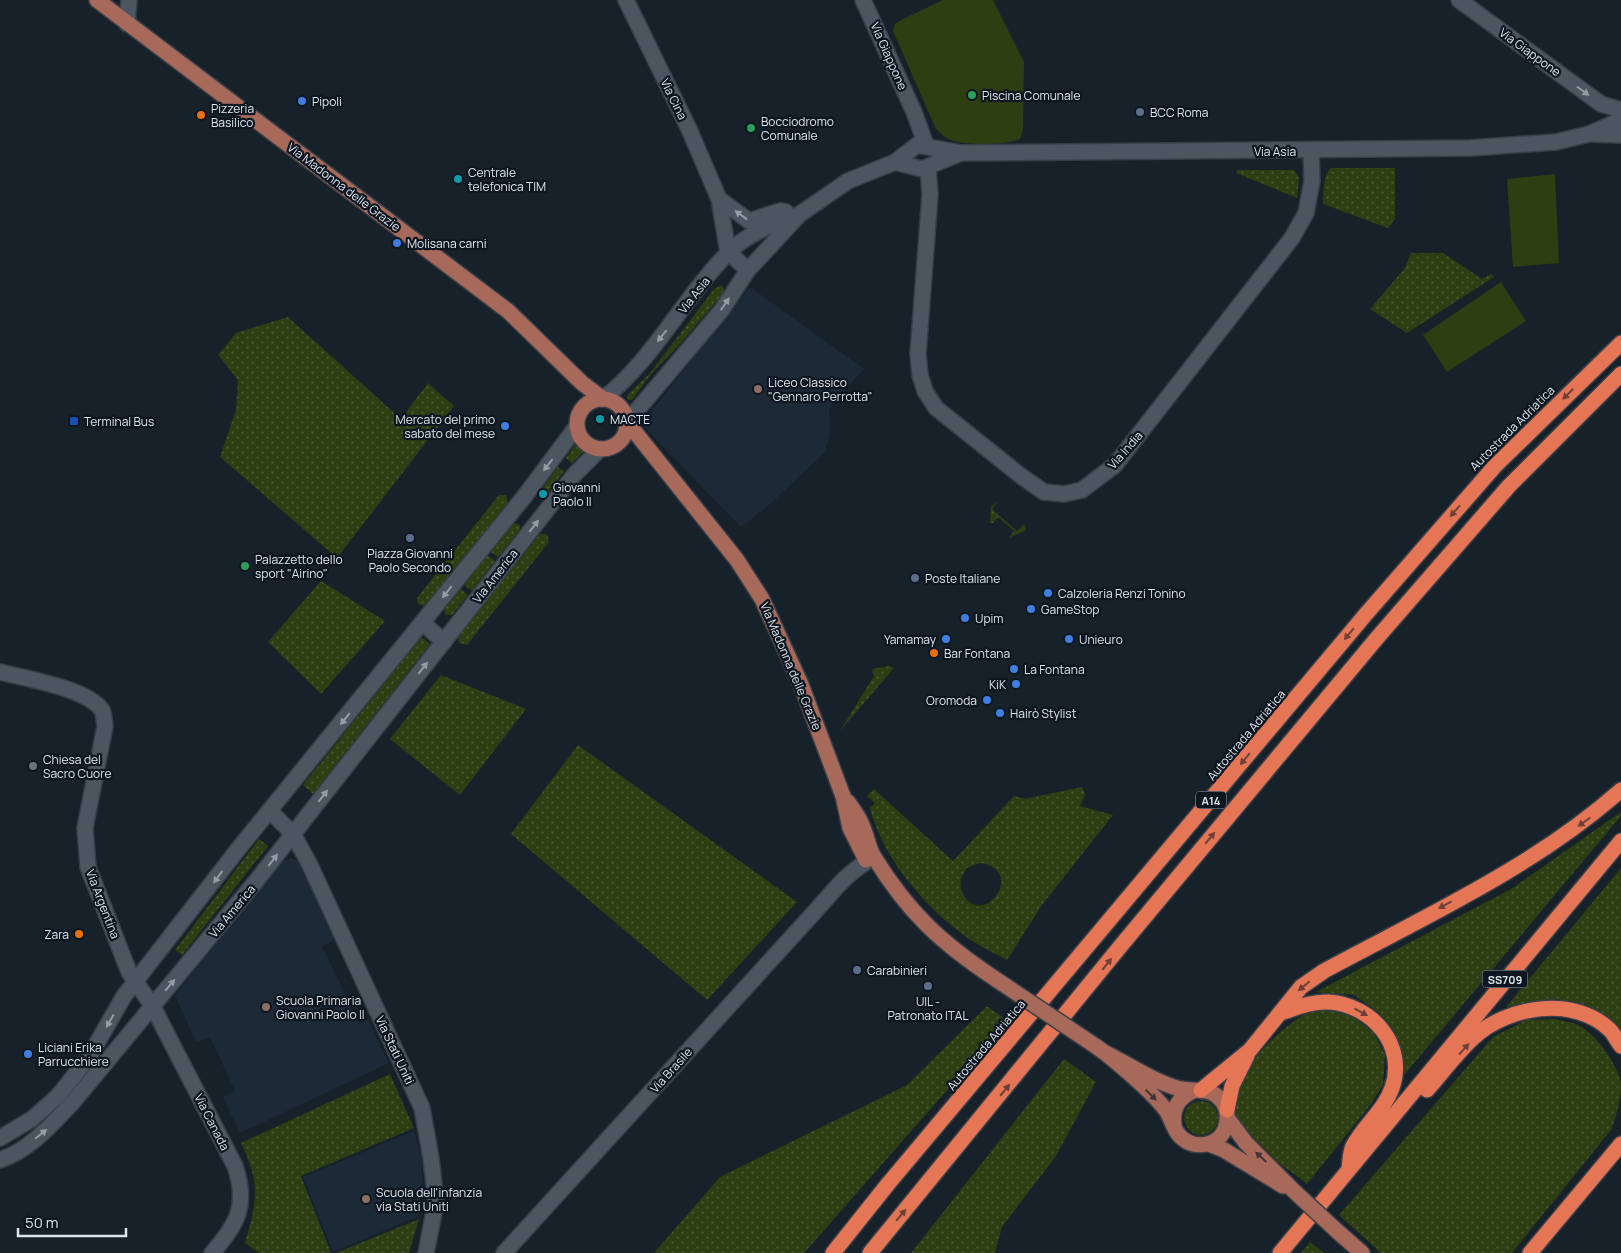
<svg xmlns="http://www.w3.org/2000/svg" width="1621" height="1253" viewBox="0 0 1621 1253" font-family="Manrope,sans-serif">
<defs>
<pattern id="grass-dots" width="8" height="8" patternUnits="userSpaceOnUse" patternTransform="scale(1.25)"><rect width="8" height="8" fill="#2d3e12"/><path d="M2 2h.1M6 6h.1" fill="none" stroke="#4b5a35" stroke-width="1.8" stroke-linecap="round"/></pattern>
</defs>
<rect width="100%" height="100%" fill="#17212a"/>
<g fill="#1c2a38">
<path d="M750,287L864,369L829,408L830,433L825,452L768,506L741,527L641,424Z"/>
<path d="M291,858L300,861L335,940L322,946L359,1023L368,1019L389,1063L240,1133L223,1097L235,1091L210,1037L196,1042L175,995L279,863Z"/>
<path d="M414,1131L421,1157L423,1181L419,1216L333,1252L303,1177Z"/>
</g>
<g fill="url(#grass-dots)" fill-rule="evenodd">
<path d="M1331,168H1395V219L1388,228L1323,204C1324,192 1322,176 1331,168Z"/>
<path d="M1237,170H1294L1299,178L1297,198L1236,173Z"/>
<path d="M1411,253H1443L1482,279L1491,274L1494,277L1407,333L1370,309L1405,268Z"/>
<path d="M722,285L724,289L722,295L679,345L651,374L632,400H628L627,395L650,373L714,289Z"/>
<path d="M288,317L401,419L428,383L454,406L337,558L220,457L236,410L238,380L218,355L236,333Z"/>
<path d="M577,442L586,449L572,463L566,458Z"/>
<path d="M558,467L564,471L547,494L546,490L542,489Z"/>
<path d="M499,495H506L508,503L425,606L418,604L417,598Z"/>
<path d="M997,502L992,509L1017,531L1024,524L1026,530L1009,538L1014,531L998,517L993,523H990L991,506Z"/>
<path d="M514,523L520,525V530L498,557L490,551Z"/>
<path d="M540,534H547L549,542L467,645L459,643L458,636Z"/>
<path d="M487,555L495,561L472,591L463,584Z"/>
<path d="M321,581L385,621L321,694L268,642Z"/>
<path d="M460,588L468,595L452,615H446L444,609Z"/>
<path d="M421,637L430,644L313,794L303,785Z"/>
<path d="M889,666L894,668L840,731L874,676L872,669Z"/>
<path d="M441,675L526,709L460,795L390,739Z"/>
<path d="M578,745L797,902L707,1000L511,834Z"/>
<path d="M1082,787L1085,794L1080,806L1113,815L1042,905L1007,960C992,952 975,944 961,933C922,904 882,856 870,808L875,803L867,796L874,789L953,861L1014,796L1025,799ZM980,863C1028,870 983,930 963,894C958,885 961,876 967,868Z"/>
<path d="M1621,812V816L1405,1074L1398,1039L1378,1012L1354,995L1316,992L1511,889Z"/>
<path d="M259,839L268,846L182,955L175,950Z"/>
<path d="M1621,868V1034L1596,1009L1558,999L1506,1007Z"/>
<path d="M987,1006L1008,1021L804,1253H654L720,1177L907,1085Z"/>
<path d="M1315,1008L1337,1010L1354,1017L1374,1033L1385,1055L1383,1085L1371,1104L1307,1184C1288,1168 1246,1143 1237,1120C1221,1079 1283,1024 1315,1008Z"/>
<path d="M1555,1019C1562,1021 1572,1022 1578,1025C1596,1033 1618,1065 1621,1084C1621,1100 1616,1117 1611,1130L1512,1253H1381L1339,1215L1493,1037L1526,1020Z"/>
<path d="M1064,1059L1096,1082L1056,1156L1002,1227L995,1253H911Z"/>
<path d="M390,1074L414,1128L301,1176L331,1253H259L245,1243C257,1200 261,1185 241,1143Z"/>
<circle cx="1201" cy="1118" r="17"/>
<path d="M419,1219L409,1253H336Z"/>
<path d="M1310,1242L1324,1253H1301Z"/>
</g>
<g fill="#2d3e12">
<path d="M943,0H993L1024,62L1023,130L1020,139C1005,145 967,146 951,140C944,137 940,133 935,127L893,31L895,24L901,20Z"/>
<path d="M1555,174L1559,263L1513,267L1507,179Z"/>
<path d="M1501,282L1526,321L1447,372L1423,335Z"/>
</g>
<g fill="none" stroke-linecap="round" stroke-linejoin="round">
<defs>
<g id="minor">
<path d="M626,0L689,129L719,199L728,252L748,270"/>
<path d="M863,0L914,112L926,145"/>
<path d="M1459,0L1601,104L1621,110"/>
<path d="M127,24L129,0"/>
<path d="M1593,134L1621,135"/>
<path d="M895,162L922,169L961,153"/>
<path d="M928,167L930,195L918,354L920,375L925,391L936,408L1021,476L1044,492L1064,494L1082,490L1115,465L1292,238L1306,213L1312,181L1311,151"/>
<path d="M719,199L749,221L780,211L786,212"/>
<path d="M603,399C654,359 683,298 728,253C745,235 771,225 794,216"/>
<path d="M627,422L721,311L748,270L800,214L848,181L895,162L917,145L961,153L1470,148L1556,142L1589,134L1621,120"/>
<path d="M423,623L444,642"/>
<path d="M0,672C26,679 87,688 102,710C104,714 104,721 105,726L85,828L88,867L129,972L153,1007L235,1166C248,1205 238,1224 212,1253"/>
<path d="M270,811L293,834L309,863L422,1108L431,1158L436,1202L426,1253"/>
<path d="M0,1138L32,1119L58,1096L89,1057L124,996L239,848L524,497L577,426"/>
<path d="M0,1160C30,1150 52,1124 73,1102L257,880L575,474L600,449"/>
<path d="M504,1253L810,917C828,898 843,876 865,863"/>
</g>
<g id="major">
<path d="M97,0L508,311L582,383L603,399"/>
<circle cx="602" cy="424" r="25"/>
<path d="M627,422L737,560L762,599L800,682L843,796L850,828L866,860"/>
<path d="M848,802C853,809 859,817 862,825C867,835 868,848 874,857C908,912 940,942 994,978"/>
<path d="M1097,1047C1114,1059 1153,1093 1165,1109C1172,1118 1173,1131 1182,1138C1189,1144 1198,1146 1207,1144C1229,1139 1234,1110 1217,1096C1207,1088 1193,1091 1181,1089C1158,1084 1124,1062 1102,1051"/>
<path d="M1228,1119L1246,1143L1295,1192"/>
<path d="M1174,1125C1172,1109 1178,1098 1193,1091"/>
<path d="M1209,1144L1224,1150L1283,1186"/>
<path d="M1337,1231L1362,1253"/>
</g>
<g id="highway">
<path d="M1281,1013C1296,1008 1313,1001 1329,1002C1372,1005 1407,1045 1392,1088C1384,1111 1364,1125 1353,1146C1350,1152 1350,1161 1349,1168"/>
<path d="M1201,1090L1250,1050L1301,987L1324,971C1426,916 1534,867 1621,790"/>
<path d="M1427,1090C1442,1073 1456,1054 1473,1038C1507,1006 1574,995 1610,1030C1614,1034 1617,1041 1621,1046"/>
<path d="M1227,1110L1232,1086L1247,1056"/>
<path d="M833,1253L888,1184L1366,614L1495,466L1621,343"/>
<path d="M870,1253L1119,948L1377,638L1509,486L1621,374"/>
<path d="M1280,1253L1621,841"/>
<path d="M1530,1253L1621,1144"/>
</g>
</defs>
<use href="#minor" stroke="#383e47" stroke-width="18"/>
<use href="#major" stroke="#383e47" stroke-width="18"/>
<use href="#highway" stroke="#383e47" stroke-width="18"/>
<use href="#minor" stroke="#4b5661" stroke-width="15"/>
<use href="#major" stroke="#a7695a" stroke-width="15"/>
<use href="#highway" stroke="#e47555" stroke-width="15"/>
<defs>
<g id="major-bridge">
<path d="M994,978L1097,1047"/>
<path d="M1295,1192L1337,1231"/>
</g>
</defs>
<use href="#major-bridge" stroke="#383e47" stroke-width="18" stroke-linecap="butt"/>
<use href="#major-bridge" stroke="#a7695a" stroke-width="15"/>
</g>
<defs><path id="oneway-solid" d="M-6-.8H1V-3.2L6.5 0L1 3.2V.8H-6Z" transform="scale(1.25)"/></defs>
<g fill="#949da6">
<use href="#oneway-solid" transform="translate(1583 91) rotate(36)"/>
<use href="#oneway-solid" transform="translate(741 215) rotate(-144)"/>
<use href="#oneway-solid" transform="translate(725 304) rotate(-56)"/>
<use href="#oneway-solid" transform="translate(662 336) rotate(129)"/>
<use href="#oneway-solid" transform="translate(548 465) rotate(128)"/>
<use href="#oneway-solid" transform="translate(534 526) rotate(-52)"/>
<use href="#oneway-solid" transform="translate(447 592) rotate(129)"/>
<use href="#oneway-solid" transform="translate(423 668) rotate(-52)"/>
<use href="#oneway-solid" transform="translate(345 719) rotate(129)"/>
<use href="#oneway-solid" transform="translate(323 796) rotate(-52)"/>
<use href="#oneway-solid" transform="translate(273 860) rotate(-52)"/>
<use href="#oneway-solid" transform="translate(218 877) rotate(126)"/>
<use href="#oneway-solid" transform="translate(170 985) rotate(-50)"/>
<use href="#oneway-solid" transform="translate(110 1021) rotate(120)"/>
<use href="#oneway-solid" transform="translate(41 1134) rotate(-39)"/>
</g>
<g fill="#6e4138">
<use href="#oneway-solid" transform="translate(1568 394) rotate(135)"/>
<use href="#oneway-solid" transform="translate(1455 511) rotate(131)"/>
<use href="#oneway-solid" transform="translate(1349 634) rotate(130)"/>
<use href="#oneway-solid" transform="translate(1245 759) rotate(130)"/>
<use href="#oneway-solid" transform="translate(1584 822) rotate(144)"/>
<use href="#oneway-solid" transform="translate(1210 838) rotate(-50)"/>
<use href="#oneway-solid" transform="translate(1445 905) rotate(152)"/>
<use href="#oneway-solid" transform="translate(1107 964) rotate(-51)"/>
<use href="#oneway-solid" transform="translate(1304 986) rotate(140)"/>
<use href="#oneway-solid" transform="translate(1361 1012) rotate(29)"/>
<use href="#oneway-solid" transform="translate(1464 1049) rotate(-48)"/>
<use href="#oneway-solid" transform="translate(1005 1090) rotate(-50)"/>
<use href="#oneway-solid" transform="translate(901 1215) rotate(-50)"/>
</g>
<g fill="#443435">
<use href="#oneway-solid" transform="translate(1151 1095) rotate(44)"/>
<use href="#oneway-solid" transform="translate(1261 1157) rotate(-137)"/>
</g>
<g fill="#2e9e5b" stroke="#0e1721" stroke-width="2">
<circle cx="972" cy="95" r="5"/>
<circle cx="751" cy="128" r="5"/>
<circle cx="245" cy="566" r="5"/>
</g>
<g fill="#3f7fe0" stroke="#0e1721" stroke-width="2">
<circle cx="302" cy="101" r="5"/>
<circle cx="397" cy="243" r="5"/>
<circle cx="505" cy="426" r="5"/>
<circle cx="1048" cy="593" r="5"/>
<circle cx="1031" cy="609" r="5"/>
<circle cx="965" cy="618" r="5"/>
<circle cx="946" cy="639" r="5"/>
<circle cx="1069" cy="639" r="5"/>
<circle cx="1014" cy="669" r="5"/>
<circle cx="1016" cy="684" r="5"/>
<circle cx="987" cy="700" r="5"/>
<circle cx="1000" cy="713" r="5"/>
<circle cx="28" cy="1054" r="5"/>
</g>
<g fill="#5c6f8a" stroke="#0e1721" stroke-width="2">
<circle cx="1140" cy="112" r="5"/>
<circle cx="410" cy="538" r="5"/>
<circle cx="915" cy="578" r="5"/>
<circle cx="857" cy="970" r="5"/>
<circle cx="928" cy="986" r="5"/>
</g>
<g fill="#e8710a" stroke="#0e1721" stroke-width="2">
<circle cx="201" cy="115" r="5"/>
<circle cx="934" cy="653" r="5"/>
<circle cx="79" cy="934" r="5"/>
</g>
<g fill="#0f9aa8" stroke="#0e1721" stroke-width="2">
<circle cx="458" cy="179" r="5"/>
<circle cx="600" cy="419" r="5"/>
<circle cx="543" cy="494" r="5"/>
</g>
<g fill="#8d6e63" stroke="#0e1721" stroke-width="2">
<circle cx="758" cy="389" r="5"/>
<circle cx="266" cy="1007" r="5"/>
<circle cx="366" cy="1199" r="5"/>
</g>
<rect fill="#1a4fb4" stroke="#0e1721" stroke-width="2" x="69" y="416" width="10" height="10" rx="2.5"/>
<circle fill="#6b7280" stroke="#0e1721" stroke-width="2" cx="33" cy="766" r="5"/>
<g text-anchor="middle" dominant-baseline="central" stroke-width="4.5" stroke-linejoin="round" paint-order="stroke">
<g fill="#0e1721" stroke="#a0a6ae" stroke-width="1">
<rect x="1196" y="791.5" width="30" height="17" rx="4"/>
<rect x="1482.5" y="970.5" width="45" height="17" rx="4"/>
</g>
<g font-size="11" font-weight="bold" fill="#dee4eb">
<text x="1211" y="800">A14</text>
<text x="1505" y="979">SS709</text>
</g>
<g font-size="12" fill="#dee4eb" stroke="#0e1721">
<text transform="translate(1530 52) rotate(36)">Via Giappone</text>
<text transform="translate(889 56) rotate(66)">Via Giappone</text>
<text transform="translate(674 99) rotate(64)">Via Cina</text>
<text x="1275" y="151">Via Asia</text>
<text transform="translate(344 187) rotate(37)">Via Madonna delle Grazie</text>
<text transform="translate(694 295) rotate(-52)">Via Asia</text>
<text transform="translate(1512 428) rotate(-45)">Autostrada Adriatica</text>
<text transform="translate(1125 450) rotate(-49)">Via India</text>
<text transform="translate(495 576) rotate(-52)">Via America</text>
<text transform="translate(791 666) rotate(67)">Via Madonna delle Grazie</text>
<text transform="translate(1246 735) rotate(-50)">Autostrada Adriatica</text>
<text transform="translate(103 904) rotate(69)">Via Argentina</text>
<text transform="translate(232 911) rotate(-50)">Via America</text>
<text transform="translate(986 1045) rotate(-50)">Autostrada Adriatica</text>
<text transform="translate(395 1050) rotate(65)">Via Stati Uniti</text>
<text transform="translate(671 1070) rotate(-48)">Via Brasile</text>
<text transform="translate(212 1122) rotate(63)">Via Canada</text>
</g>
<g font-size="12" fill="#dee4eb" stroke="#0e1721" text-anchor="start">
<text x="982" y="95">Piscina Comunale</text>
<text x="312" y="101">Pipoli</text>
<text x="211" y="108">Pizzeria<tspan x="211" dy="14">Basilico</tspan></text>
<text x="1150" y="112">BCC Roma</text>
<text x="761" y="121">Bocciodromo<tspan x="761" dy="14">Comunale</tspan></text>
<text x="468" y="172">Centrale<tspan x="468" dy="14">telefonica TIM</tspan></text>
<text x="407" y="243">Molisana carni</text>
<text x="768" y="382">Liceo Classico<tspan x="768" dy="14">"Gennaro Perrotta"</tspan></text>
<text x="495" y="419" text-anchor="end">Mercato del primo<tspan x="495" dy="14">sabato del mese</tspan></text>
<text x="610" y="419">MACTE</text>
<text x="84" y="421">Terminal Bus</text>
<text x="553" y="487">Giovanni<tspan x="553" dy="14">Paolo II</tspan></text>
<text x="410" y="553" text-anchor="middle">Piazza Giovanni<tspan x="410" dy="14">Paolo Secondo</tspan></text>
<text x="255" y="559">Palazzetto dello<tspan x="255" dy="14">sport "Airino"</tspan></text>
<text x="925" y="578">Poste Italiane</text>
<text x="1058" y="593">Calzoleria Renzi Tonino</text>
<text x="1041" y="609">GameStop</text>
<text x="975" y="618">Upim</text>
<text x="936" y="639" text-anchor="end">Yamamay</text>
<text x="1079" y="639">Unieuro</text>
<text x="944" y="653">Bar Fontana</text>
<text x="1024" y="669">La Fontana</text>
<text x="1006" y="684" text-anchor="end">KiK</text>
<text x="977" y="700" text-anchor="end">Oromoda</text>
<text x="1010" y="713">Hairò Stylist</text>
<text x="43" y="759">Chiesa del<tspan x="43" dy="14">Sacro Cuore</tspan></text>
<text x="69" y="934" text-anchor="end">Zara</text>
<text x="867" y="970">Carabinieri</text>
<text x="276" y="1000">Scuola Primaria<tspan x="276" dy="14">Giovanni Paolo II</tspan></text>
<text x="928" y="1001" text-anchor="middle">UIL -<tspan x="928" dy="14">Patronato ITAL</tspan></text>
<text x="38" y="1047">Liciani Erika<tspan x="38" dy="14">Parrucchiere</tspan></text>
<text x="376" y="1192">Scuola dell'infanzia<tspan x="376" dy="14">via Stati Uniti</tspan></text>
</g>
</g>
<path d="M18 1228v8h108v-8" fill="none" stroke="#dee4eb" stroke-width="2.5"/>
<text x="25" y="1228" font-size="15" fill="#dee4eb" stroke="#0e1721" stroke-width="4" paint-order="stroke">50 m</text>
</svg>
